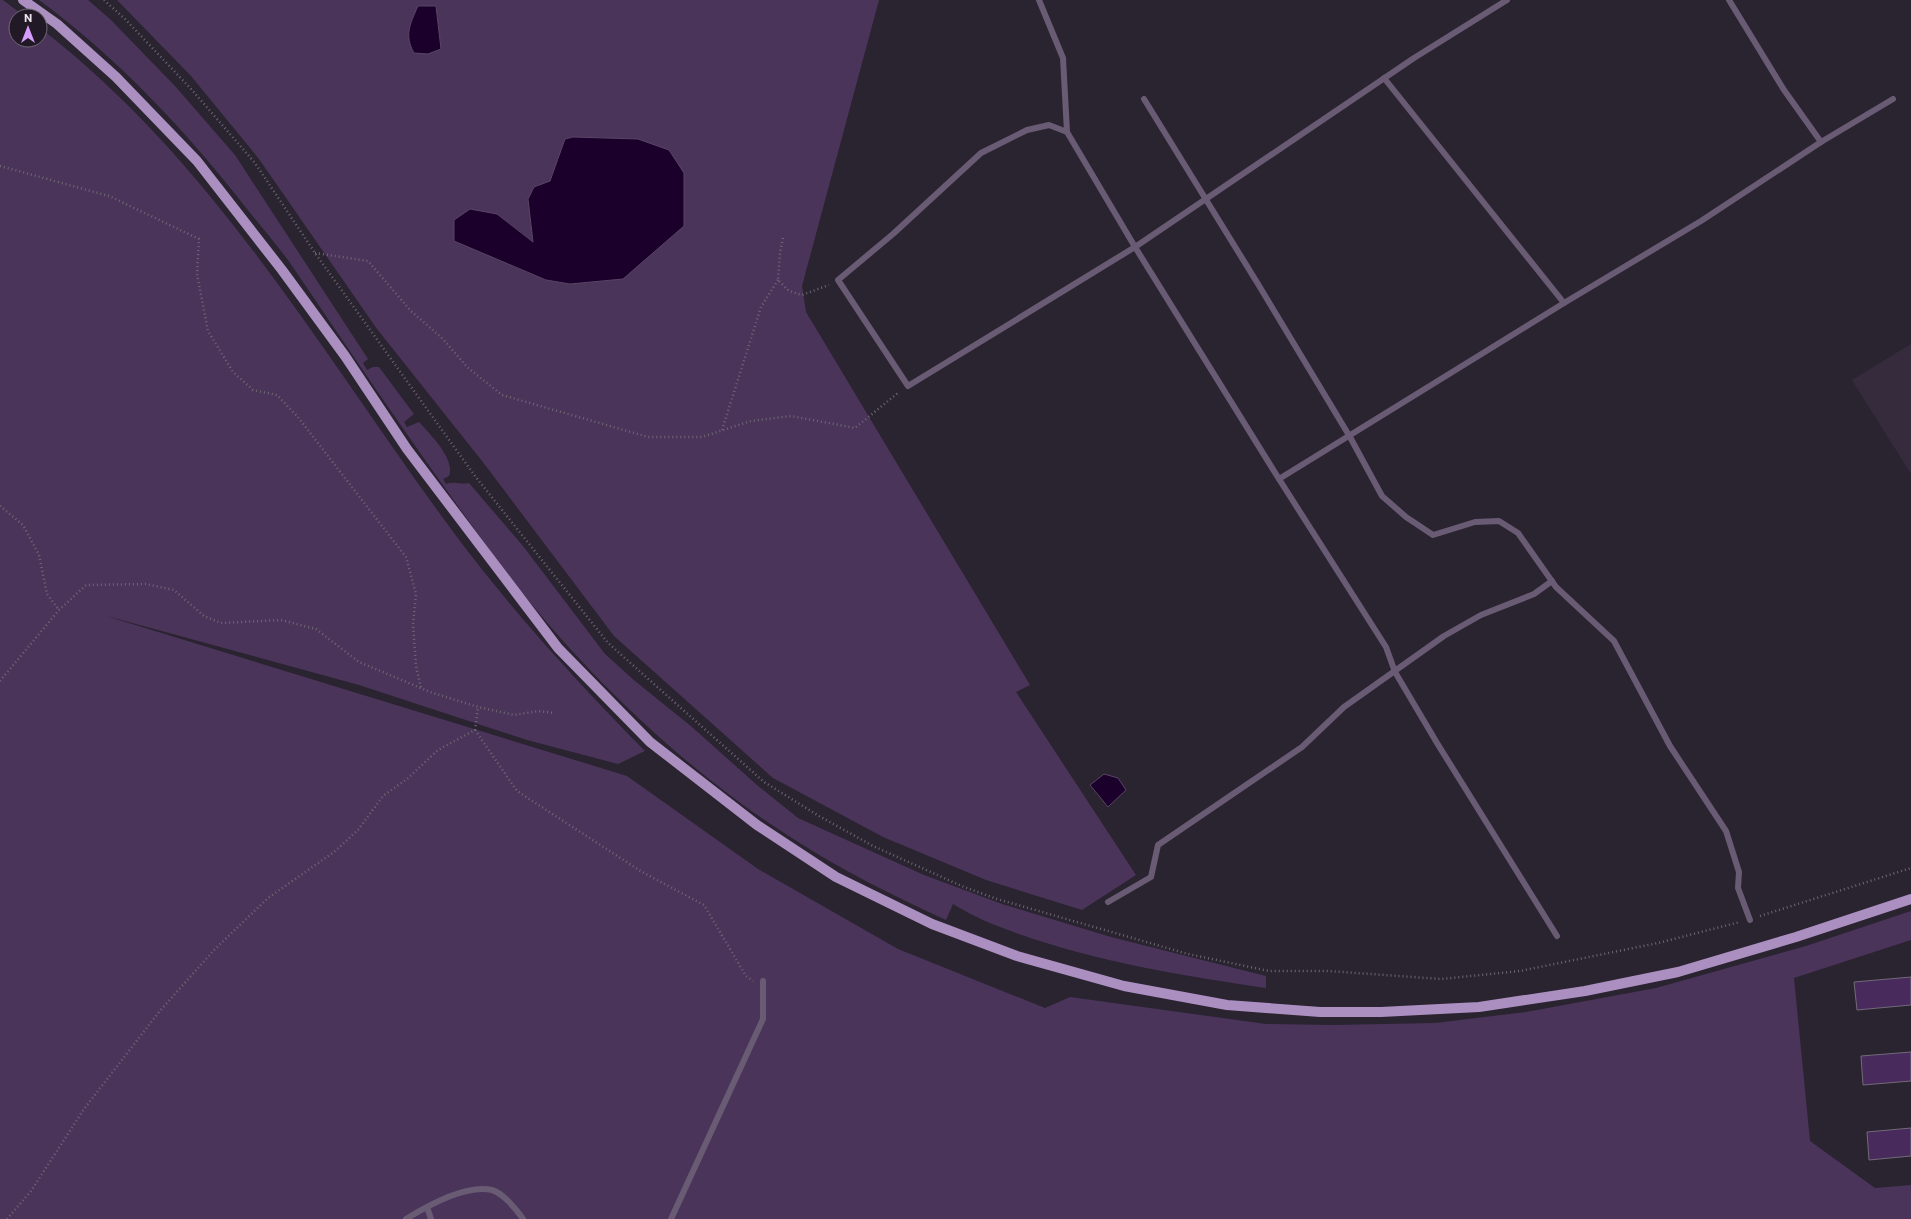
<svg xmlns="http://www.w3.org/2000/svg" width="1911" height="1219" viewBox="0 0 1911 1219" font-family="Commissioner,sans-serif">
<rect width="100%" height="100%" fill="#2a2330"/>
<path fill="#362b3d" d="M1911,344V474L1852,380Z"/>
<g fill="#4b345a" fill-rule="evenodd">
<path d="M0,0H3L24,16H16V40H40V28C217,164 326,361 457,537C514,613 578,683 645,751L618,764L527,740L359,685L103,615L627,776L758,869L898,949L1045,1008L1070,997L1266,1024L1333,1025L1435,1023L1526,1012L1656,988L1806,946L1911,911V940L1794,978L1810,1141L1875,1188L1911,1185V1219H0Z"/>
<path d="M39,0H88L110,19L175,86L235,155L368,359L363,363L367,370L373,367H379L414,414L404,422L407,427L419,422C430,434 456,460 449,476L443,479L446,484C455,481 460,485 469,483L523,546L605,654L635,681L692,727L757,785L798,818L924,875L1002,904L1111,937L1266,976V988C1171,974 1074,958 985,921C974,916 963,910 953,904L946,920C894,896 843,871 795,840C689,774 582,672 507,573C457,506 409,438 362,369C337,333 313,296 288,260C275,243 261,226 247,209C187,132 118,58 39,0Z"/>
<path d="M117,0H879L802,286L806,312L1030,685L1016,692L1136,875L1082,910L986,880L883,837L773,778L614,636L482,461L377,329L259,159L191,76ZM436,6L438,21L413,18L418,7ZM573,137L638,139L683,202L684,226L623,279L570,284L546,280L454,241L497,214L534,242L530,221L534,187L550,181L565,139Z"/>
</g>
<g fill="#1b002b" stroke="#594565">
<path d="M418,6H436L441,49L428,54L414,53C404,35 410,24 418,6Z"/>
<path d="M573,137L638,139L669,150L684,173V226L623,279L570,284L546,280L454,241V220L470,209L497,214L533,242L528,199L534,187L550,181L565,139Z"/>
<path d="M1104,774L1118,778L1126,790L1108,807L1090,785Z"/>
</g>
<g fill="#492a5d" stroke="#726a79">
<path d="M1911,977V1005L1857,1010L1854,982Z"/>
<path d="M1911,1052V1081L1863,1085L1861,1056Z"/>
<path d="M1911,1128V1156L1869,1160L1867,1132Z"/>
</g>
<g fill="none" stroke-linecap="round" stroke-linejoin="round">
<g stroke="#6e6873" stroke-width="2.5" stroke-dasharray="1 3" stroke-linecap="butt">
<path d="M104,0L125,19L192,90L255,163L315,253L475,476L608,643L764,782L819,816L873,846L964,887L997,899L1188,954L1269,971H1328L1441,979L1520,971L1658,943L1740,922"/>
<path d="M0,166L109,196L199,239L197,274L208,331L233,372L253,390L277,395L297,416L406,557L416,594L413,624L416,666L421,688"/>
<path d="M783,238L780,253L778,280L789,291L802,295L829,285"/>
<path d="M315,253L368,261L411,311L443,339L467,367L502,395L648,437H702L751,421L791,416L855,428L899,392"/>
<path d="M722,430L761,307L778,280"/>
<path d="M0,506L23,525L39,555L47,594L59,610"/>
<path d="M0,681L59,610L86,585L146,584L174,590L204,616L221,623L281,620L316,629L359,662L430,692L478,707L514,715L539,711L554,713"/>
<path d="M475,730L517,791L642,872L704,905L746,976L753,981"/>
<path d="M1760,916L1911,868"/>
<path d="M7,1219L31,1191L84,1109L159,1012L214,950L268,898L334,852L358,830L383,796L407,779L438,750L475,730L478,707"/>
</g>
<g stroke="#695b73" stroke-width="6">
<path d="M1039,0L1063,58L1067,132L1135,247L1279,479L1386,647L1395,672L1437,743L1557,936"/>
<path d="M1729,0L1784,90L1821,142"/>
<path d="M1384,78L1564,303"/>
<path d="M1144,99L1258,284L1350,437L1382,496L1406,517L1433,535L1475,522L1499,521L1518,533L1556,587L1614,641L1670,746L1726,831L1739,872L1738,888L1750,920"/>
<path d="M1067,132L1049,125L1027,130L981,153L893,234L838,280L908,386L1135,247L1414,58L1507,0"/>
<path d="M1279,479L1564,303L1701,221L1821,142L1893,99"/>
<path d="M1108,902L1151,877L1158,845L1302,747L1344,707L1444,636L1481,615L1534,594L1552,581"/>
<path d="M427,1207L431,1219"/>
<path d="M406,1219C427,1206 466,1184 492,1190C503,1193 517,1210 523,1219"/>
<path d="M671,1219L763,1019V981"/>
</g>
<path stroke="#ac8fc1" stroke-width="10" d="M23,0L57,24L116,77L197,161L282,270L345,356L407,449L558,648L650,742L757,825L836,877L932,924L1017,956L1124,986L1227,1005L1320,1012H1381L1479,1007L1585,991L1678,972L1796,937L1911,899"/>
</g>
<g transform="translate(28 28)"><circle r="19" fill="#211926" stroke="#716b76"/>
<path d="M0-3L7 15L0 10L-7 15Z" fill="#d59cfb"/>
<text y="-6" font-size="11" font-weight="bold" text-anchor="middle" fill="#eae5ed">N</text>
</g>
</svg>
